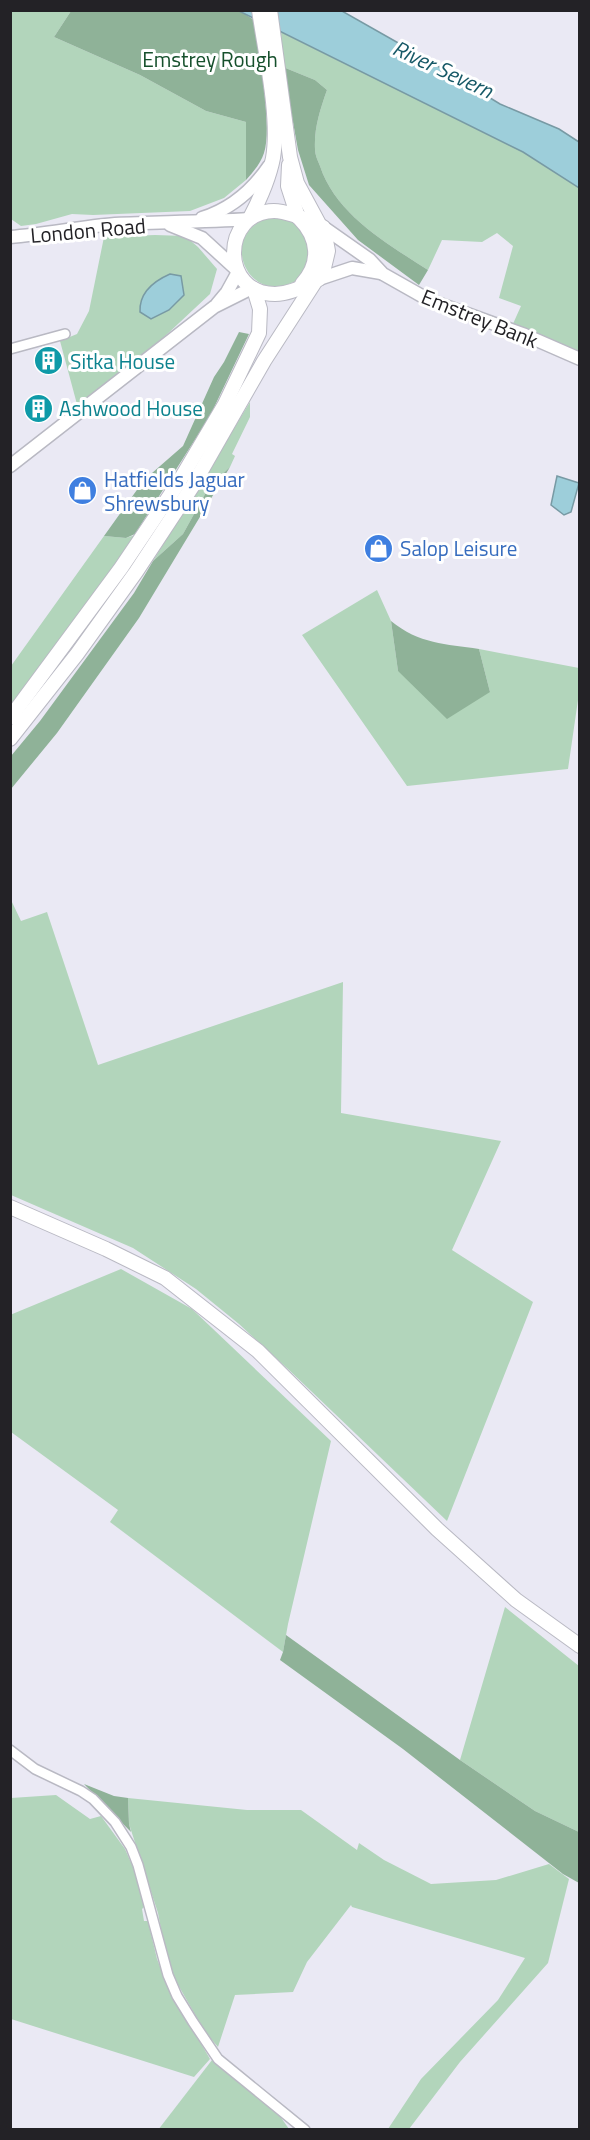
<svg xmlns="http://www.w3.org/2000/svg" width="590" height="2140" viewBox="0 0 590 2140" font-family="'Titillium Web',sans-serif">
<rect width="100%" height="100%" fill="#eae9f4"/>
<g fill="#b2d5bb">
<path d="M11,11H71L54,37L140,75L206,111L246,122V180L224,198L190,211L93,215L72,214L36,224L21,226L11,219Z"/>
<path d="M281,32L523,152L579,188V352L512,326L521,306L499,298L513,246L497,233L482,242L442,240L428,270C388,244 336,215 320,166C318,161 315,155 315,149C314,128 320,110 327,90L315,80L283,67Z"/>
<path d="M278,216L299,224L312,255C309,261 307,271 302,276C298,281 291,283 286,285C242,299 217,225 278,216Z"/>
<path d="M155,235L185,236L198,247L217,269L210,294L163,338L78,408L60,341L77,334L89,311L104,237Z"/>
<path d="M250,402V417L232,454L235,456L230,467L209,487L183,534L153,561Z"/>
<path d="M135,535C96,594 56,651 11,706V666L104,536L126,538Z"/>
<path d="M377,590L391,621L398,671L490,692L479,649L579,668V693L568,769L407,786L302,635Z"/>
<path d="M11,900L21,921L47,912L98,1065L343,982L341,1113L501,1141L452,1250L533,1302L447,1521L289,1370L239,1324L196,1289L133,1248L11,1195Z"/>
<path d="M121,1269L192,1309L331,1441L288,1624L283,1652L110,1522L118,1510L11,1432L10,1315Z"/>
<path d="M505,1607L579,1666L580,1760L578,1772L580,1774L579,1832L535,1811L460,1760Z"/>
<path d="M56,1795L90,1819L101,1816L125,1849L136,1874L145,1906L142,1909L144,1921H148L157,1959L168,1987L210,2059L194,2077L11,2019V1798Z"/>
<path d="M128,1798L247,1810H301L357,1850L359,1843L384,1860L431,1884L496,1880L549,1864L569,1879L548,1963L460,2062L409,2129H388L421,2079L498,2000L525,1958L352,1907L351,1905L307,1962L293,1992L235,1995L218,2047L205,2032L177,1983L166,1956L158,1913L129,1824Z"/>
<path d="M212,2060L275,2109L289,2129L158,2130Z"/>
</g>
<g fill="#8fb298">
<path d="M239,10L254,20C258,51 273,125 264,153C261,163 253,172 246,180V122L206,111L140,75L54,37L71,11Z"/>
<path d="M283,67L315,80L327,90C320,110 314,128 315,149C315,155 318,161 320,166C336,215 388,244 428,270L419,285L358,240L309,185L298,150Z"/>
<path d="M239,332L249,334L210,416L135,534L126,538L104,536L144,480L183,446L214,377L224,362Z"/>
<path d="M230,467L139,618L57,733L11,789V756L40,721L134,593L153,561L183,534L209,487Z"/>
<path d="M391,621C419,644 446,644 479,649L490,692L447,719L398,671Z"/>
<path d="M286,1635L460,1760L535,1811L579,1832V1883L563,1874L403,1749L280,1660L283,1652Z"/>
<path d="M84,1784L114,1796L128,1798L129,1824L131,1832Z"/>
</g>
<g fill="#9dceda" stroke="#789aa4" stroke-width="1.5">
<path d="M239,11H342L423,57L500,104L559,129L579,142V188L523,152Z"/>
<path d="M170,274L181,276L184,295L169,310L151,319L140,312C139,293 154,281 170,274Z"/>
<path d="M557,476L579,483L571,512L564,515L551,505Z"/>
</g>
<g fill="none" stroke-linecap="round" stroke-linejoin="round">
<defs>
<g id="minor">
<path d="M10,349L65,334"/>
<path d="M10,1750L35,1769L81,1791L93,1799L115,1822L131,1847L138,1865L168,1975L177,1996L193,2022L218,2059L305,2130"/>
</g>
<g id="major">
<path d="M202,218C231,209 252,191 269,166"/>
<path d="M170,225L202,238L237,270"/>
<path d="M323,227L370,260L383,274L429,300L525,335L580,359"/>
<path d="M10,237C46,234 80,227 115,224C160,222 204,222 249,219"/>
<path d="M319,279L352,268L381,273"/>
<path d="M217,304L227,292L238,272"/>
<path d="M10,466L214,307L252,288"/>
</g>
<g id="highway">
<path d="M289,165L288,186L298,217"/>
<path d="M250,218C260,199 269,179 273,158C280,117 265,52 259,10"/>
<path d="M299,218C319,238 321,263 302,284"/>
<path d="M319,279C305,285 291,294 275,294C220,294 221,212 274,211C288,211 310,221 323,227"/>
<path d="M10,718L121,568L177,485L225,404L259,333L260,309L254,289"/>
<path d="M10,739L77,654L136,572L192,487L264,361L324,268L328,251L325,235L297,183L290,157L270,10"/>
<path d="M10,1207L106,1249L165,1278L258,1351L437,1529L516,1600L580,1646"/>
</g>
</defs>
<use href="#minor" stroke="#b9b9c3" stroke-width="12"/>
<use href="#major" stroke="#b9b9c3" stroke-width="15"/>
<use href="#highway" stroke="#b9b9c3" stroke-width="16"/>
<use href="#minor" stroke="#fff" stroke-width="9"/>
<use href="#major" stroke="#fff" stroke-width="12"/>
<use href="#highway" stroke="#fff" stroke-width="14"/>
</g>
<defs>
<symbol id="building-disc" viewBox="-11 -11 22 22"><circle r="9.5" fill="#0f9aa8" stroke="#fff"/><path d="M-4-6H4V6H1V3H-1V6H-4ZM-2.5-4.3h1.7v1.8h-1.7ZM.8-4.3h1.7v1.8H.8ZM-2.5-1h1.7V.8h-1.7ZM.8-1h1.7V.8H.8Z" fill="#fff"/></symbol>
<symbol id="shop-disc" viewBox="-11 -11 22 22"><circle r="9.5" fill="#3f7fe0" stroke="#fff"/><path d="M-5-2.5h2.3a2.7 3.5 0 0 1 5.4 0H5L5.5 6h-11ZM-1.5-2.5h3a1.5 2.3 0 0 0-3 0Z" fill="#fff"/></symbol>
</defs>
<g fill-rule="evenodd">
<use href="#building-disc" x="32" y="344" width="33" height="33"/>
<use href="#building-disc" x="22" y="392" width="33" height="33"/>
<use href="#shop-disc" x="66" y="474" width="33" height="33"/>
<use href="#shop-disc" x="362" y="532" width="33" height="33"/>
</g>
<g text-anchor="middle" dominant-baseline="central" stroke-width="6" stroke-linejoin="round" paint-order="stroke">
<g font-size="21" fill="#16502c" stroke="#fff">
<text x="210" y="59">Emstrey Rough</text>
</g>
<g font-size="21" fill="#232226" stroke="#fff">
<text transform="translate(88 230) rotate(-5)">London Road</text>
<text transform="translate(480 318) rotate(22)">Emstrey Bank</text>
</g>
<g font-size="21" fill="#0d838f" stroke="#fff" text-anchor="start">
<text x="70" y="361">Sitka House</text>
<text x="59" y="408">Ashwood House</text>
</g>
<g font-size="21" fill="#366cbe" stroke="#fff" text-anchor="start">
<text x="104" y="479">Hatfields Jaguar<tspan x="104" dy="24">Shrewsbury</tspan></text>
<text x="400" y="548">Salop Leisure</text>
</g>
<g font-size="22" font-style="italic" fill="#175967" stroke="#fff">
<text transform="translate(443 69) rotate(25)">River Severn</text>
</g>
</g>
<rect width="590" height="2140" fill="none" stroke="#232226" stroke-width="24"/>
</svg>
